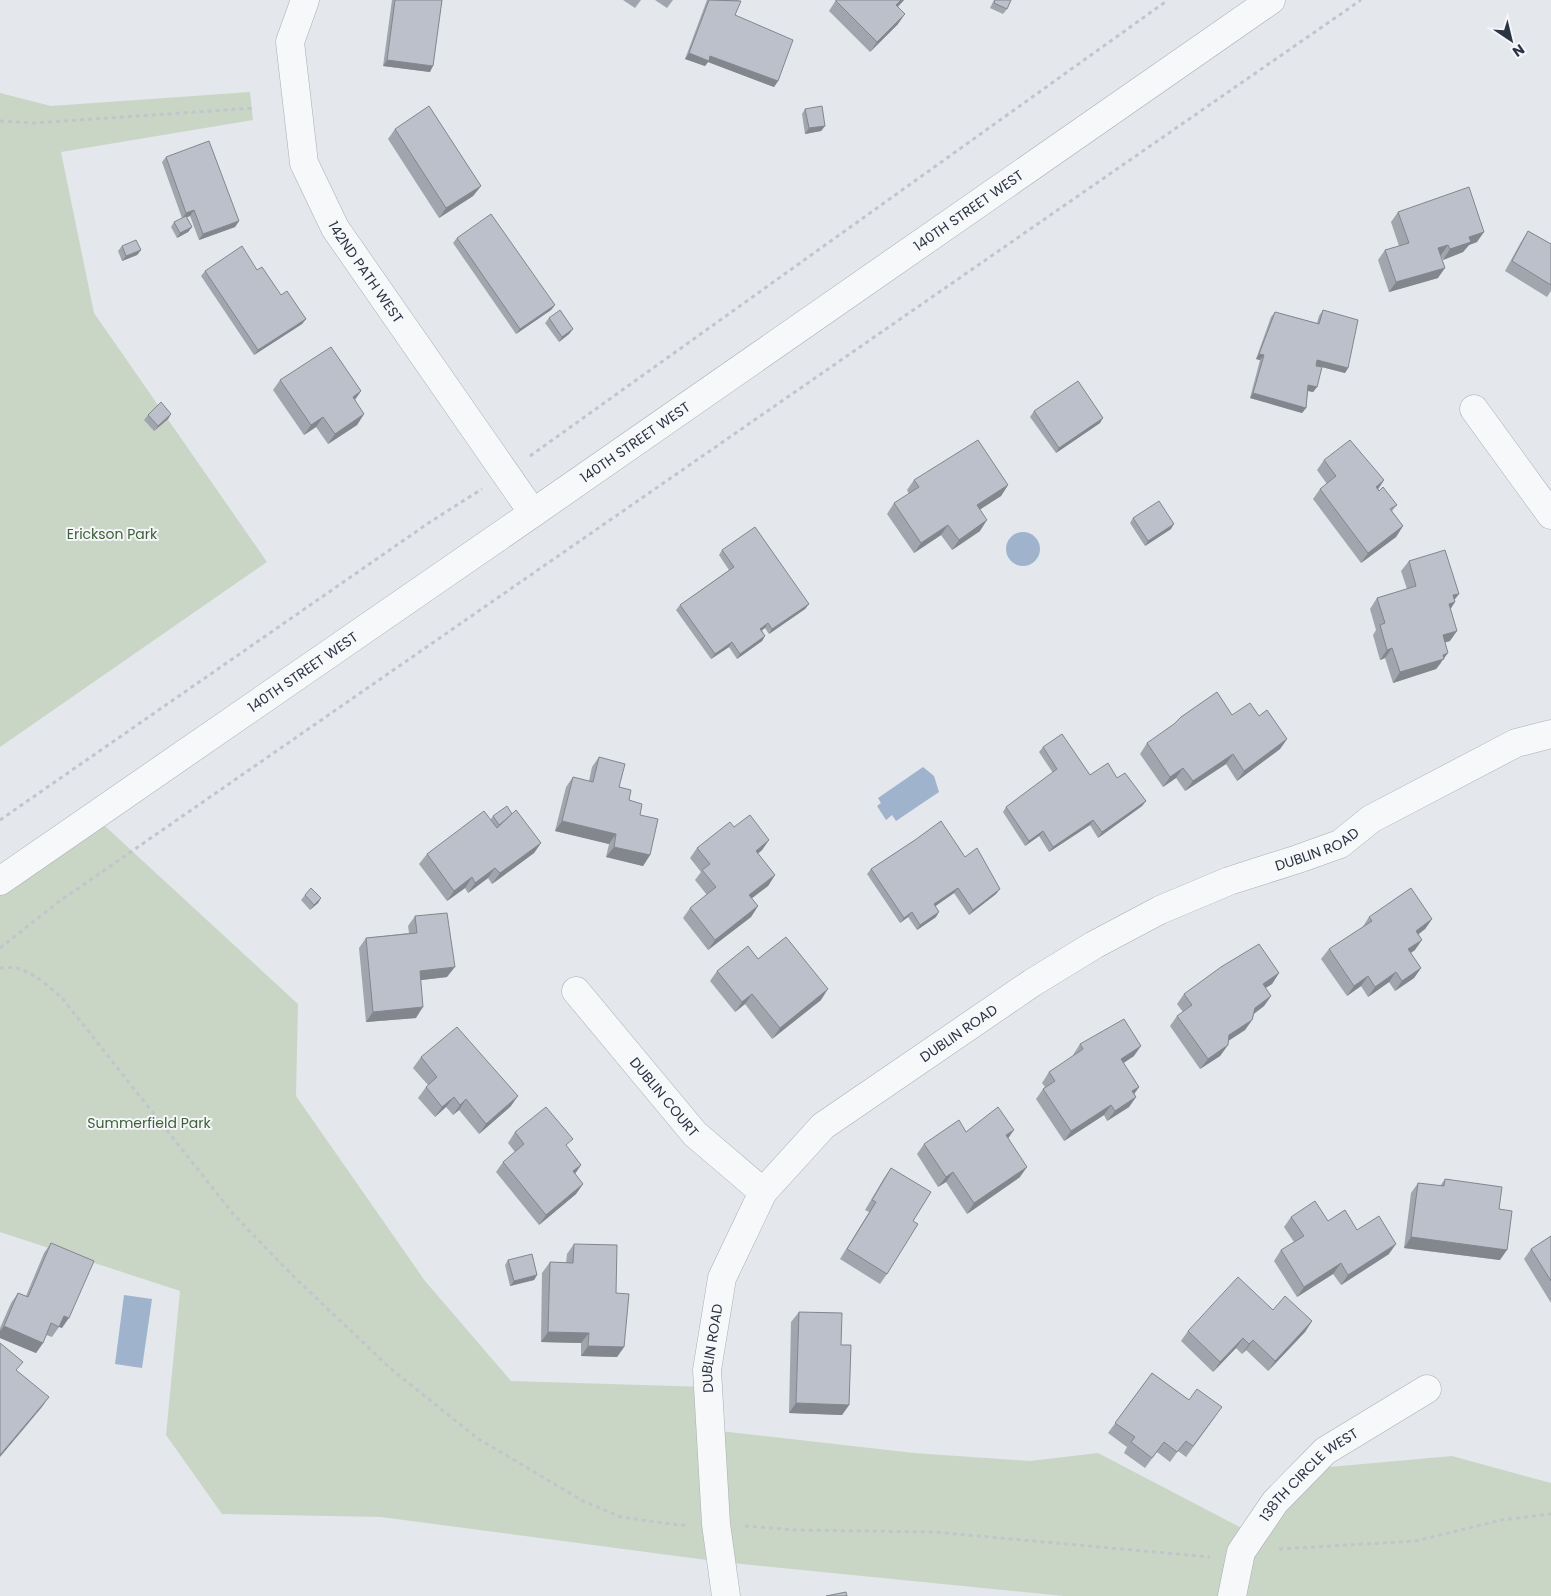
<svg xmlns="http://www.w3.org/2000/svg" width="1551" height="1596" viewBox="0 0 1551 1596" font-family="Poppins,sans-serif">
<rect width="100%" height="100%" fill="#e4e7ec"/>
<g fill="#c9d6c5">
<path d="M250,92L253,120L61,152L94,313L267,562L0,747V93L51,106Z"/>
<path d="M94,816L298,1004L296,1096L425,1281L511,1381L708,1387L711,1430L914,1453L1030,1461L1098,1453L1253,1534L1307,1469L1452,1456L1551,1483V1596H1064L722,1562L381,1517L222,1514L166,1435L180,1291L0,1232V881Z"/>
</g>
<g fill="#9fb4cc">
<circle cx="1023" cy="549" r="17"/>
<path d="M923,767L934,776L939,792L896,821L892,815L886,820L877,806L881,803L878,798Z"/>
<path d="M124,1295L152,1299L142,1368L115,1364Z"/>
</g>
<g fill="none" stroke-linecap="round" stroke-linejoin="round">
<defs>
<g id="minor">
<path id="s1" d="M305,0L290,42L304,163L335,228L533,513"/>
<path d="M1474,409L1551,515"/>
<path id="s2" d="M576,991L695,1134L763,1192"/>
<path id="s3" d="M726,1596L716,1524L707,1370L722,1278L763,1192L823,1126L1032,983L1094,945L1160,910L1229,881L1298,859L1340,844L1371,819L1516,743L1551,734"/>
<path id="s4" d="M1232,1596L1241,1552L1275,1502L1325,1451L1427,1389"/>
</g>
<g id="tertiary">
<path id="s5" d="M0,881L533,513L1271,0"/>
</g>
</defs>
<use href="#minor" stroke="#a9aeb7" stroke-width="29"/>
<use href="#tertiary" stroke="#a9aeb7" stroke-width="29"/>
<g stroke="#c2c5cb" stroke-width="3" stroke-dasharray="4 4" stroke-linecap="butt">
<path d="M0,121L34,123L255,108"/>
<path d="M530,456L1168,0"/>
<path d="M0,820L430,522L482,489"/>
<path d="M0,948L57,903L1361,0"/>
<path d="M0,968C5,968 11,967 16,968C34,972 49,987 62,998L234,1215L295,1278L390,1368L477,1438L583,1501L621,1517L678,1525H687"/>
<path d="M745,1526L796,1530L934,1532L1210,1557"/>
<path d="M1279,1549L1416,1541L1501,1520L1551,1514"/>
</g>
<use href="#minor" stroke="#f7f8fa" stroke-width="28"/>
<use href="#tertiary" stroke="#f7f8fa" stroke-width="28"/>
</g>
<g fill="#a1a5ae">
<path d="M392,0H442L430,72L383,66Z"/>
<path d="M623,0H641L635,8Z"/>
<path d="M655,0H673L667,8Z"/>
<path d="M707,0H739L735,15L778,81L774,87L708,62L705,66L685,59Z"/>
<path d="M836,0H904L898,7V24L870,52L829,11Z"/>
<path d="M994,0H1011L1007,9L1003,14L990,8Z"/>
<path d="M805,109L825,126L821,131L805,134L802,114Z"/>
<path d="M395,129L481,186L473,196L439,218L388,139Z"/>
<path d="M166,157L239,221L235,227L199,240L190,216L187,217L192,227L188,232L177,238L171,227L174,222L182,218L162,162Z"/>
<path d="M1398,212L1477,242L1469,245L1463,252L1443,260L1441,255L1438,278L1389,292L1378,260L1385,250L1399,246L1391,222Z"/>
<path d="M1528,231L1551,244V243V291L1547,297L1505,271L1521,242Z"/>
<path d="M457,238L555,305L551,310L516,334L453,243Z"/>
<path d="M122,246L141,250L137,255L122,261L118,251Z"/>
<path d="M257,270L281,295L306,319L302,324L254,355L201,276L205,271Z"/>
<path d="M1323,310L1348,368L1345,373L1322,367L1317,387L1313,392L1308,391L1306,408L1302,413L1250,398L1260,360L1256,359L1271,317L1275,312L1317,323L1319,316Z"/>
<path d="M549,318L573,329L569,334L559,342L545,323Z"/>
<path d="M280,380L361,391L355,400L364,414L357,425L328,444L316,427L304,435L273,390Z"/>
<path d="M1034,411L1100,423L1056,453L1030,417Z"/>
<path d="M171,414L168,419L154,431L144,420L148,415Z"/>
<path d="M1324,460L1384,480L1378,490L1397,505L1392,511L1403,526L1396,537L1361,563L1313,499L1320,489L1327,484L1317,470Z"/>
<path d="M914,480L1008,485L1001,496L980,509V531L952,550L941,535L914,553L887,514L894,503L909,494L907,490Z"/>
<path d="M1133,518L1171,529L1145,546L1130,523Z"/>
<path d="M722,550L809,604L805,609L769,634L765,628L762,630L765,636L762,641L737,659L729,647L711,659L676,610L680,605L729,570L719,555Z"/>
<path d="M1409,561L1454,600L1451,608L1450,641L1445,642L1441,663L1436,669L1393,683L1385,658L1380,660L1373,635L1376,630L1370,609L1377,598L1407,589L1401,571Z"/>
<path d="M1232,715L1259,716L1287,739L1280,749L1237,781L1226,764L1185,791L1176,778L1163,787L1140,754L1147,743Z"/>
<path d="M1043,747L1090,775L1117,778L1146,801L1142,806L1098,838L1090,825L1049,852L1039,836L1025,846L1003,812L1006,807L1053,773L1039,752Z"/>
<path d="M599,757L640,815L650,855L643,866L606,857L609,844L555,831L566,787L573,777L589,781L592,767Z"/>
<path d="M512,814L541,843L534,853L492,884L488,878L468,893L465,888L447,901L419,864L427,854L491,819L493,816Z"/>
<path d="M734,827L769,840L762,850L758,854L775,875L768,886L751,898L758,906L751,917L708,950L683,918L690,908L707,895L695,880L701,872L690,858L697,848Z"/>
<path d="M915,840L965,857L996,894L969,915L954,893L935,906L936,917L917,930L908,917L900,923L867,874L871,869Z"/>
<path d="M305,895L321,898L318,903L310,910L301,900Z"/>
<path d="M415,916L447,977L421,980L416,1018L366,1022L359,948L366,938L409,933L408,926Z"/>
<path d="M1369,917L1432,919L1425,929L1419,934L1415,950L1411,953L1421,968L1414,978L1395,991L1389,982L1368,997L1361,986L1347,996L1321,959L1329,949L1362,928Z"/>
<path d="M758,959L821,1000L772,1039L745,1004L735,1012L710,981L717,971Z"/>
<path d="M1279,973L1272,984L1265,988L1271,996L1264,1006L1254,1014L1252,1020L1245,1030L1228,1041V1045L1220,1056L1200,1069L1170,1026L1177,1016L1183,1012L1177,1004L1184,994Z"/>
<path d="M1080,1044L1134,1056L1123,1063L1139,1087L1134,1094L1136,1097L1129,1107L1107,1121L1104,1115L1064,1141L1036,1099L1043,1089L1045,1087L1042,1083L1049,1072L1074,1056L1073,1055Z"/>
<path d="M421,1057L511,1106L479,1134L459,1110L453,1115L446,1107L435,1117L418,1098L426,1087L428,1085L413,1068Z"/>
<path d="M515,1132L567,1147L581,1165L575,1174L583,1184L576,1194L539,1225L496,1172L503,1162L515,1152L508,1143Z"/>
<path d="M966,1132L1008,1138L1020,1177L967,1214L946,1182L938,1187L917,1154L924,1144Z"/>
<path d="M891,1168L913,1221L887,1274L880,1284L840,1259L869,1212L865,1210L884,1178Z"/>
<path d="M1445,1179L1499,1209L1500,1260L1404,1248L1411,1193L1418,1183L1440,1186Z"/>
<path d="M1291,1217L1328,1221L1357,1230L1389,1254L1341,1285L1333,1274L1297,1297L1274,1261L1281,1250L1294,1242L1284,1227Z"/>
<path d="M1551,1236V1303L1524,1259L1531,1249Z"/>
<path d="M51,1243L62,1328L59,1327L52,1337L46,1335L43,1343L36,1353L0,1338V1328L11,1303L18,1293L26,1296L44,1253Z"/>
<path d="M574,1244L616,1293L624,1347L617,1357L581,1356V1343L541,1342L542,1273L550,1262L566,1263L567,1254Z"/>
<path d="M508,1260L537,1275L534,1280L510,1286L505,1265Z"/>
<path d="M1273,1310L1312,1321L1305,1332L1268,1371L1246,1350L1242,1354L1236,1348L1213,1372L1181,1341L1188,1331Z"/>
<path d="M799,1312L841,1345L849,1405L842,1415L789,1413L791,1322Z"/>
<path d="M1152,1373L1189,1400L1215,1417L1186,1457L1178,1451L1170,1462L1157,1452L1145,1468L1124,1453L1127,1447L1108,1433Z"/>
</g>
<g fill="#83868d">
<path d="M901,0H904L889,15L896,5Z"/>
<path d="M905,14L898,24L870,52L877,42Z"/>
<path d="M689,53L710,56L778,81L774,87L708,62L705,66L685,59Z"/>
<path d="M387,60L433,66L430,72L383,66Z"/>
<path d="M825,126L821,131L805,134L809,128Z"/>
<path d="M481,186L473,196L439,218L446,208Z"/>
<path d="M194,210L190,216L182,219L186,213Z"/>
<path d="M239,221L235,227L199,240L203,234Z"/>
<path d="M192,227L188,232L177,238L180,233Z"/>
<path d="M1484,232L1477,242L1469,245L1463,252L1443,260L1450,249L1469,237Z"/>
<path d="M1448,245L1441,255L1431,258L1438,248Z"/>
<path d="M141,250L137,255L122,261L126,256Z"/>
<path d="M1445,268L1438,278L1389,292L1396,282Z"/>
<path d="M555,305L551,310L516,334L520,329Z"/>
<path d="M306,319L302,324L254,355L258,350Z"/>
<path d="M573,329L569,334L559,342L562,337Z"/>
<path d="M1259,354L1264,355L1260,360L1256,359Z"/>
<path d="M1317,360L1348,368L1345,373L1314,365Z"/>
<path d="M1308,385L1317,387L1313,392L1304,390Z"/>
<path d="M361,391L353,402V397Z"/>
<path d="M1253,393L1306,408L1302,413L1250,398Z"/>
<path d="M171,414L168,419L154,431L158,426Z"/>
<path d="M364,414L357,425L328,444L335,434Z"/>
<path d="M323,417L316,427L304,435L311,425Z"/>
<path d="M1103,418L1100,423L1056,453L1059,448Z"/>
<path d="M1384,480L1377,490L1376,487Z"/>
<path d="M1008,485L1001,496L970,516L977,505Z"/>
<path d="M987,520L980,531L952,550L959,540Z"/>
<path d="M1174,524L1171,529L1145,546L1148,541Z"/>
<path d="M948,525L941,535L914,553L921,543Z"/>
<path d="M1403,526L1396,537L1361,563L1368,553Z"/>
<path d="M1459,594L1452,603L1455,602L1448,613L1442,614L1453,595Z"/>
<path d="M809,604L805,609L769,634L772,629Z"/>
<path d="M768,623L765,628L757,634L760,629Z"/>
<path d="M1457,631L1450,641L1436,645L1443,635Z"/>
<path d="M765,636L762,641L737,659L740,654Z"/>
<path d="M732,642L729,647L711,659L715,654Z"/>
<path d="M1392,648L1385,658L1380,660L1387,650Z"/>
<path d="M1448,653L1436,669L1393,683L1400,672Z"/>
<path d="M1287,739L1280,749L1237,781L1244,771Z"/>
<path d="M1233,754L1226,764L1185,791L1193,781Z"/>
<path d="M1183,768L1176,778L1163,787L1170,777Z"/>
<path d="M1146,801L1142,806L1098,838L1102,832Z"/>
<path d="M1093,820L1090,825L1049,852L1053,847Z"/>
<path d="M562,821L616,834L609,844L555,831Z"/>
<path d="M1043,831L1039,836L1025,846L1029,841Z"/>
<path d="M769,840L762,850L748,861L756,851Z"/>
<path d="M541,843L534,853L492,884L500,873Z"/>
<path d="M614,847L650,855L643,866L606,857Z"/>
<path d="M495,868L488,878L468,893L475,883Z"/>
<path d="M775,875L768,886L742,906L749,895Z"/>
<path d="M472,877L465,888L447,901L454,891Z"/>
<path d="M958,888L954,893L930,910L934,904Z"/>
<path d="M1000,889L996,894L969,915L973,910Z"/>
<path d="M321,898L318,903L310,910L314,905Z"/>
<path d="M758,906L751,917L708,950L715,940Z"/>
<path d="M912,912L908,917L900,923L904,918Z"/>
<path d="M939,912L936,917L917,930L920,925Z"/>
<path d="M1432,919L1425,929L1409,941L1416,931Z"/>
<path d="M1422,940L1415,950L1401,959L1408,949Z"/>
<path d="M455,967L447,977L413,981L420,971Z"/>
<path d="M1421,968L1414,978L1395,991L1402,981Z"/>
<path d="M1396,972L1389,982L1368,997L1375,987Z"/>
<path d="M1279,973L1272,984L1256,994L1263,984Z"/>
<path d="M1368,976L1361,986L1347,996L1354,986Z"/>
<path d="M828,989L821,1000L772,1039L780,1028Z"/>
<path d="M752,994L745,1004L735,1012L742,1002Z"/>
<path d="M1271,996L1264,1006L1248,1018L1255,1008Z"/>
<path d="M423,1007L416,1018L366,1022L373,1012Z"/>
<path d="M1252,1020L1245,1030L1222,1045L1229,1035Z"/>
<path d="M1228,1045L1220,1056L1200,1069L1208,1059Z"/>
<path d="M1141,1046L1134,1056L1113,1070L1121,1059Z"/>
<path d="M1139,1087L1132,1097V1091Z"/>
<path d="M518,1096L511,1106L479,1134L486,1124Z"/>
<path d="M454,1097L446,1107L435,1117L442,1107Z"/>
<path d="M1136,1097L1129,1107L1107,1121L1115,1111Z"/>
<path d="M466,1099L459,1110L453,1115L460,1105Z"/>
<path d="M1111,1105L1104,1115L1064,1141L1071,1131Z"/>
<path d="M1014,1130L1007,1140L1006,1135Z"/>
<path d="M581,1165L574,1175L573,1171Z"/>
<path d="M1027,1167L1020,1177L967,1214L974,1203Z"/>
<path d="M953,1172L946,1182L938,1187L946,1177Z"/>
<path d="M583,1184L576,1194L539,1225L546,1215Z"/>
<path d="M1411,1237L1507,1250L1500,1260L1404,1248Z"/>
<path d="M1396,1244L1389,1254L1341,1285L1348,1275Z"/>
<path d="M1341,1263L1333,1274L1297,1297L1304,1287Z"/>
<path d="M537,1275L534,1280L510,1286L514,1281Z"/>
<path d="M64,1316L69,1318L62,1328L57,1326Z"/>
<path d="M1312,1321L1305,1332L1268,1371L1275,1361Z"/>
<path d="M4,1326L43,1343L36,1353L0,1338V1331Z"/>
<path d="M548,1332L589,1333L581,1343L541,1342Z"/>
<path d="M1243,1338L1236,1348L1213,1372L1220,1362Z"/>
<path d="M1253,1340L1246,1350L1242,1354L1249,1344Z"/>
<path d="M588,1346L624,1347L617,1357L581,1356Z"/>
<path d="M49,1397L42,1407L0,1457V1455Z"/>
<path d="M796,1403L849,1405L842,1415L789,1413Z"/>
</g>
<g fill="#bbc0ca" stroke="#83868d">
<path d="M395,0H442L433,66L387,60Z"/>
<path d="M709,0L741,1L735,15L793,40L778,81L710,56L709,61L689,53Z"/>
<path d="M836,0H901L896,5L905,14L877,42L836,1Z"/>
<path d="M995,0H1011L1007,9L994,3Z"/>
<path d="M429,106L481,186L446,208L395,129Z"/>
<path d="M822,106L825,126L809,128L805,109Z"/>
<path d="M209,141L239,221L203,234L194,210L186,213L166,157Z"/>
<path d="M1469,187L1484,232L1469,237L1471,242L1450,249L1448,245L1438,248L1445,268L1396,282L1385,250L1409,243L1398,212Z"/>
<path d="M491,214L555,305L520,329L457,238Z"/>
<path d="M186,216L192,227L180,233L174,222Z"/>
<path d="M1528,231L1551,244V285L1512,261Z"/>
<path d="M136,240L141,250L126,256L122,246Z"/>
<path d="M242,246L257,270L262,267L281,295L287,291L306,319L258,350L205,271Z"/>
<path d="M560,310L573,329L562,337L549,318Z"/>
<path d="M1323,310L1358,320L1348,368L1317,360L1316,366L1322,367L1317,387L1308,385L1306,408L1253,393L1264,355L1259,354L1275,312L1319,324Z"/>
<path d="M331,347L361,391L353,397L364,414L335,434L323,417L311,425L280,380Z"/>
<path d="M1078,381L1103,418L1059,448L1034,411Z"/>
<path d="M161,402L171,414L158,426L148,415Z"/>
<path d="M978,440L1008,485L977,505L987,520L959,540L948,525L921,543L894,503L919,487L914,480Z"/>
<path d="M1350,440L1384,480L1376,487L1379,491L1383,487L1397,505L1390,509L1403,526L1368,553L1320,489L1336,476L1324,460Z"/>
<path d="M1159,501L1174,524L1148,541L1133,518Z"/>
<path d="M755,527L809,604L772,629L768,623L760,629L765,636L740,654L732,642L715,654L680,605L734,567L722,550Z"/>
<path d="M1445,550L1459,594L1453,595L1455,602L1449,604L1457,631L1443,635L1448,653L1443,655L1444,659L1400,672L1392,648L1387,650L1380,625L1385,623L1377,598L1416,586L1409,561Z"/>
<path d="M1217,692L1232,715L1250,703L1259,716L1267,710L1287,739L1244,771L1233,754L1193,781L1183,768L1170,777L1147,743L1174,724L1181,717Z"/>
<path d="M1062,734L1090,775L1108,763L1117,778L1125,773L1146,801L1102,832L1093,820L1053,847L1043,831L1029,841L1006,807L1057,769L1043,747Z"/>
<path d="M599,757L625,764L619,787L631,790L629,800L642,804L640,815L658,819L650,855L614,847L616,834L562,821L573,777L593,782Z"/>
<path d="M507,806L512,814L505,820L499,825L493,816Z"/>
<path d="M516,810L541,843L500,873L495,868L475,883L472,877L454,891L427,854L484,811L497,828Z"/>
<path d="M750,815L769,840L756,851L775,875L749,895L758,906L715,940L690,908L716,887L702,870L710,864L697,848L730,822L734,827Z"/>
<path d="M941,821L965,857L977,848L1000,889L973,910L958,888L934,904L939,912L920,925L912,912L904,918L871,869L915,840Z"/>
<path d="M311,888L321,898L314,905L305,895Z"/>
<path d="M1411,888L1432,919L1416,931L1422,940L1408,949L1421,968L1402,981L1396,972L1375,987L1368,976L1354,986L1329,949L1372,921L1369,917Z"/>
<path d="M447,913L455,967L420,971L423,1007L373,1012L366,938L417,933L415,916Z"/>
<path d="M786,937L828,989L780,1028L752,994L742,1002L717,971L748,946L758,959Z"/>
<path d="M1259,944L1279,973L1263,984L1271,996L1255,1008L1252,1020L1229,1035L1228,1045L1208,1059L1177,1016L1192,1005L1184,994L1221,967Z"/>
<path d="M1124,1019L1141,1046L1121,1059L1139,1087L1132,1091L1136,1097L1115,1111L1111,1105L1071,1131L1043,1089L1055,1081L1049,1072L1083,1049L1080,1044Z"/>
<path d="M457,1027L518,1096L486,1124L466,1099L460,1105L454,1097L442,1107L426,1087L437,1077L421,1057Z"/>
<path d="M546,1107L573,1139L566,1145L581,1165L573,1171L583,1184L546,1215L503,1162L524,1144L515,1132Z"/>
<path d="M998,1107L1014,1130L1006,1135L1027,1167L974,1203L953,1172L946,1177L924,1144L959,1120L966,1132Z"/>
<path d="M891,1168L931,1192L913,1221L918,1224L887,1274L847,1249L876,1202L872,1200Z"/>
<path d="M1445,1179L1502,1187L1499,1209L1512,1211L1507,1250L1411,1237L1418,1183L1444,1186Z"/>
<path d="M1315,1201L1328,1221L1345,1210L1357,1230L1379,1216L1396,1244L1348,1275L1341,1263L1304,1287L1281,1250L1304,1236L1291,1217Z"/>
<path d="M1551,1236V1281L1531,1249Z"/>
<path d="M51,1243L94,1261L69,1318L64,1316L59,1327L51,1323L43,1343L4,1326L18,1293L28,1297Z"/>
<path d="M574,1244L617,1245L616,1293L629,1294L624,1347L588,1346L589,1333L548,1332L550,1262L573,1263Z"/>
<path d="M532,1254L537,1275L514,1281L508,1260Z"/>
<path d="M1238,1277L1273,1310L1285,1296L1312,1321L1275,1361L1253,1340L1249,1344L1243,1338L1220,1362L1188,1331Z"/>
<path d="M799,1312L842,1313L841,1345H851L849,1405L796,1403Z"/>
<path d="M0,1343L23,1362L16,1370L49,1397L0,1455Z"/>
<path d="M1152,1373L1189,1400L1197,1389L1222,1407L1193,1446L1186,1441L1177,1452L1164,1442L1152,1458L1131,1442L1135,1437L1115,1423Z"/>
<path d="M846,1592L847,1596H826Z"/>
</g>
<g text-anchor="middle" dominant-baseline="central" stroke-width="4" stroke-linejoin="round" paint-order="stroke">
<g font-size="14" fill="#2b3445" stroke="#f4f6f9">
<text stroke="none"><textPath href="#s5" startOffset="1178">140TH STREET WEST</textPath></text>
<text stroke="none"><textPath href="#s1" startOffset="292">142ND PATH WEST</textPath></text>
<text stroke="none"><textPath href="#s5" startOffset="772">140TH STREET WEST</textPath></text>
<text stroke="none"><textPath href="#s5" startOffset="368">140TH STREET WEST</textPath></text>
<text stroke="none"><textPath href="#s3" startOffset="1074">DUBLIN ROAD</textPath></text>
<text stroke="none"><textPath href="#s3" startOffset="669">DUBLIN ROAD</textPath></text>
<text stroke="none"><textPath href="#s2" startOffset="138">DUBLIN COURT</textPath></text>
<text stroke="none"><textPath href="#s3" startOffset="249">DUBLIN ROAD</textPath></text>
<text stroke="none"><textPath href="#s4" startOffset="149">138TH CIRCLE WEST</textPath></text>
</g>
<g font-size="14" fill="#3f6138" stroke="#f4f6f9">
<text x="112" y="534">Erickson Park</text>
<text x="149" y="1123">Summerfield Park</text>
</g>
</g>
<g transform="translate(1511 40) rotate(145)" stroke="#f4f6f9" stroke-width="4" paint-order="stroke">
<path d="M0-4L9 19L0 12L-9 19Z" fill="#2b3445"/>
<text y="-8" font-size="14" font-weight="bold" text-anchor="middle" fill="#2b3445">N</text>
</g>
</svg>
